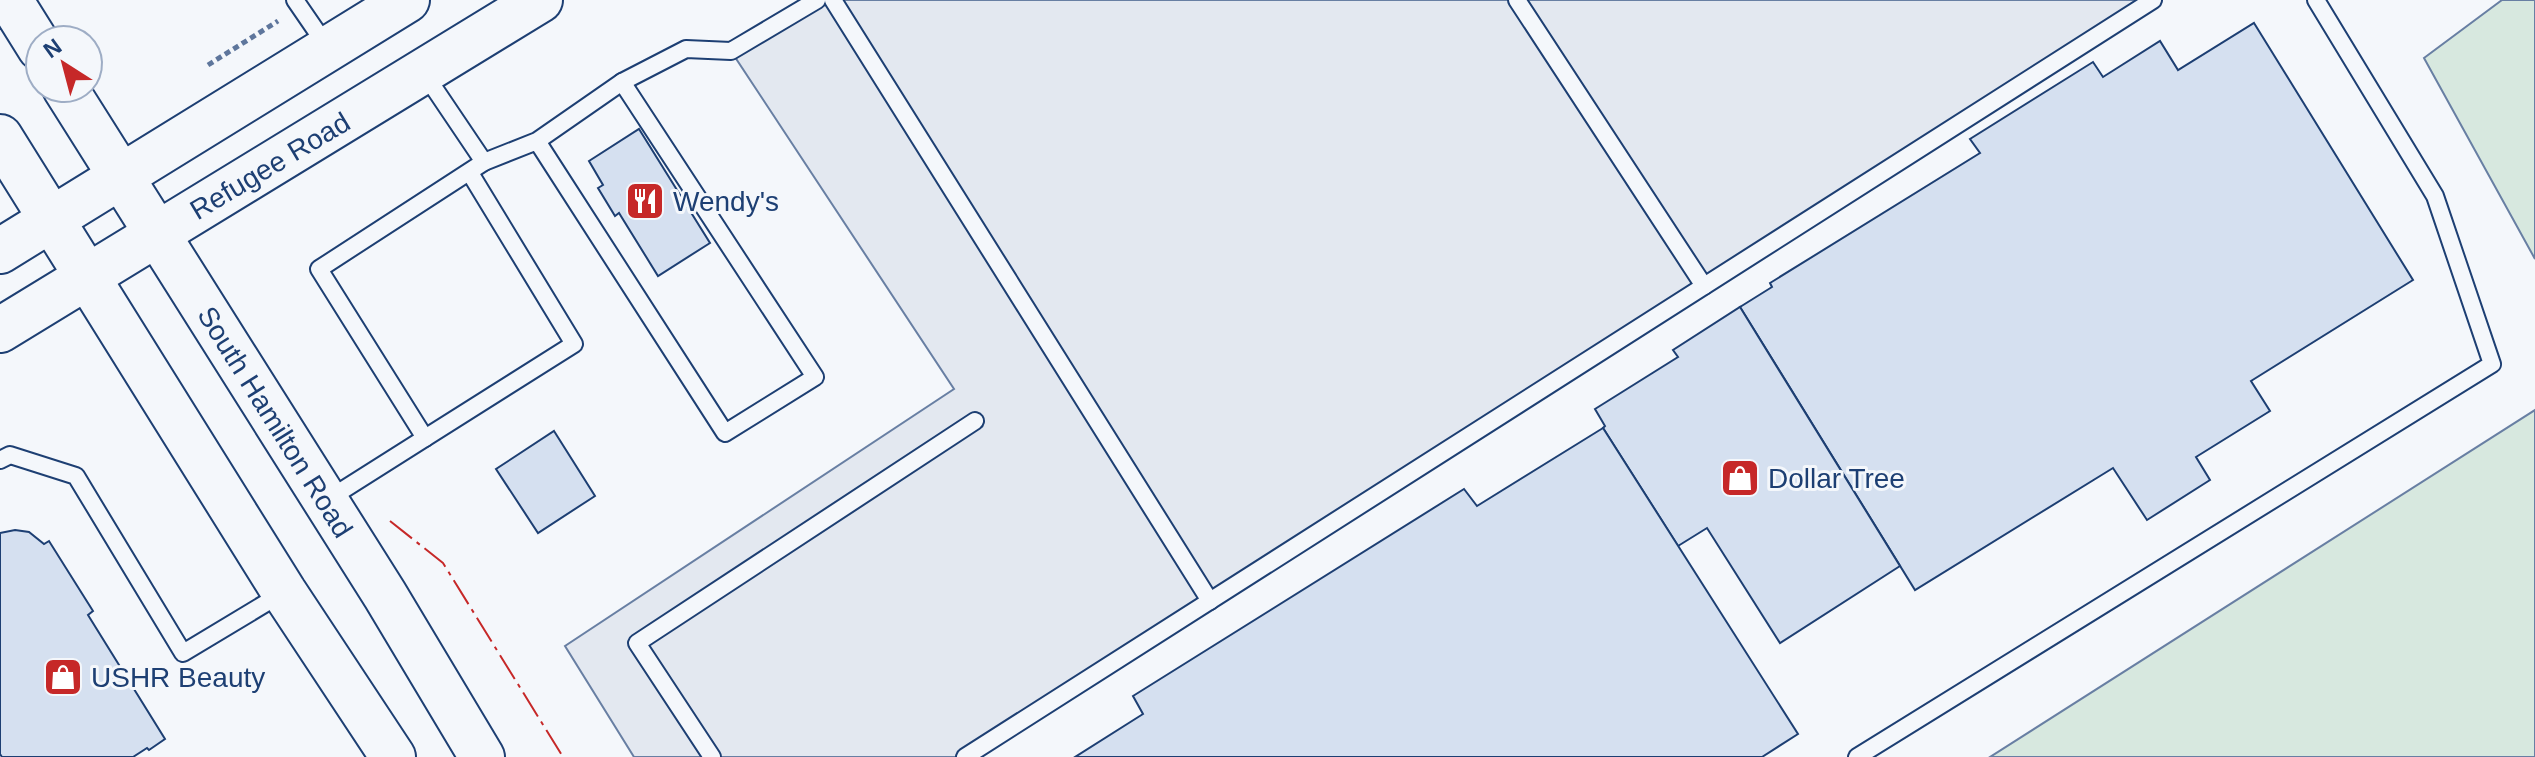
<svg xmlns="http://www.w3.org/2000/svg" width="2535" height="757" viewBox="0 0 2535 757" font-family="Helvetica,sans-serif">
<rect width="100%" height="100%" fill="#f4f7fb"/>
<g fill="#d7e8df" stroke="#687fa3" stroke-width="2">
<path d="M2502,0H2535V259L2424,58Z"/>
<path d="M2535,410V757H1990Z"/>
</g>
<path fill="#e3e8f0" stroke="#687fa3" stroke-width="2" d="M817,0H2153L965,757H634L565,646L954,389L731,51Z"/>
<g fill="#d5e0f0" stroke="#1d3f73" stroke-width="2">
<path d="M2254,23L2413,280L2251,381L2270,411L2196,457L2210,480L2147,520L2113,468L1915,590L1740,307L1772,287L1770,283L1980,153L1970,139L2093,62L2103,77L2160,41L2178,70Z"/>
<path d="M639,129L710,243L658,276L619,213L615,216L598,188L603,185L589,161Z"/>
<path d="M1740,307L1900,566L1780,643L1707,528L1678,546L1603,428L1605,426L1595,409L1678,357L1673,350Z"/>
<path d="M1603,428L1798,734L1762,757H1075L1143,714L1133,696L1464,489L1477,506Z"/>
<path d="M554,431L595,496L538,533L496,469Z"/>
<path d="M15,530L29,532L44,544L49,541L93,611L88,615L165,739L149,750L147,748L133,757H2L0,754V533Z"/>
</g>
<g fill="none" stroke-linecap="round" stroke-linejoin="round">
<defs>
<g id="lane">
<path d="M295,0L328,48"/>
<path d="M833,0L1210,601"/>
<path d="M1517,0L1704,286"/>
<path d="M622,82L686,49L731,51L817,0"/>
<path d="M484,162L537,141L622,82L815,377L725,433L537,141"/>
<path d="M425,438L574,344L470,173"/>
<path d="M0,460L10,455L76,476L183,653L281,594"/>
<path d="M327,500L425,438L319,269L484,162L424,73"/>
<path d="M712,757L637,643L975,421"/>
<path d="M965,757L2153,0"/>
<path d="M1857,757L2492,364L2435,196L2316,0"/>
</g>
<g id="primary">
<path d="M10,0L40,48"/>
<path d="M65,88L385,595L482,757"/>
<path d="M0,137L284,592L393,757"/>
<path d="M0,251L407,0"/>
<path d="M0,330L540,0"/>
</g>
</defs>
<use href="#lane" stroke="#1d3f73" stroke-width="20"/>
<use href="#primary" stroke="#1d3f73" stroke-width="48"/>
<path stroke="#5e769c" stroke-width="5" stroke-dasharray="6 4" stroke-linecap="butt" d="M208,65L278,21"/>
<use href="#lane" stroke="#f4f7fb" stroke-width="16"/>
<use href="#primary" stroke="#f4f7fb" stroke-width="44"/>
<path stroke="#c62828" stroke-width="2" stroke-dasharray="28 6 4 6" stroke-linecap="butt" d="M390,521L443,563L563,757"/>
</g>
<defs>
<symbol id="restaurant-square" viewBox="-11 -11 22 22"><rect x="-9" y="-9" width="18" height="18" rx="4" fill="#c62828" stroke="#f4f7fb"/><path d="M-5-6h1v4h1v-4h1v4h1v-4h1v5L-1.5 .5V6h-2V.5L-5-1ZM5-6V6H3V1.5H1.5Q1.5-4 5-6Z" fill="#fff"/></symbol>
<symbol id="shop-square" viewBox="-11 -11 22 22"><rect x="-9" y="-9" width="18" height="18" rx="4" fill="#c62828" stroke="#f4f7fb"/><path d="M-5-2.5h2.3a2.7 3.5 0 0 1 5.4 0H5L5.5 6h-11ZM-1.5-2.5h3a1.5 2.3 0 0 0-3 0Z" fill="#fff"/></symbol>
</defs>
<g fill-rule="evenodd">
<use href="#restaurant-square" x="623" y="179" width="44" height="44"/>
<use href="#shop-square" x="1718" y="456" width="44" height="44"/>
<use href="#shop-square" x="41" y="655" width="44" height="44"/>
</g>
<g text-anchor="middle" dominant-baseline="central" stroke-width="6" stroke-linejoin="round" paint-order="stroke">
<g font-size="28" fill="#1d3f73" stroke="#f4f7fb">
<text transform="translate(270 166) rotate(-31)">Refugee Road</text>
<text transform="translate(275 422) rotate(58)">South Hamilton Road</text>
</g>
<g font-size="28" fill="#1d3f73" stroke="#f4f7fb" text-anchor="start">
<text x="673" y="201">Wendy's</text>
<text x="1768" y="478">Dollar Tree</text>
<text x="91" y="677">USHR Beauty</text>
</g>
</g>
<g transform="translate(64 64) rotate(324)"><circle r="38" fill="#f4f7fb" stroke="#9eadc5" stroke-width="2"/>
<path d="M0-6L14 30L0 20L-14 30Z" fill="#c62828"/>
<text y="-12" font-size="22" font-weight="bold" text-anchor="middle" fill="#1d3f73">N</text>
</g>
</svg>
